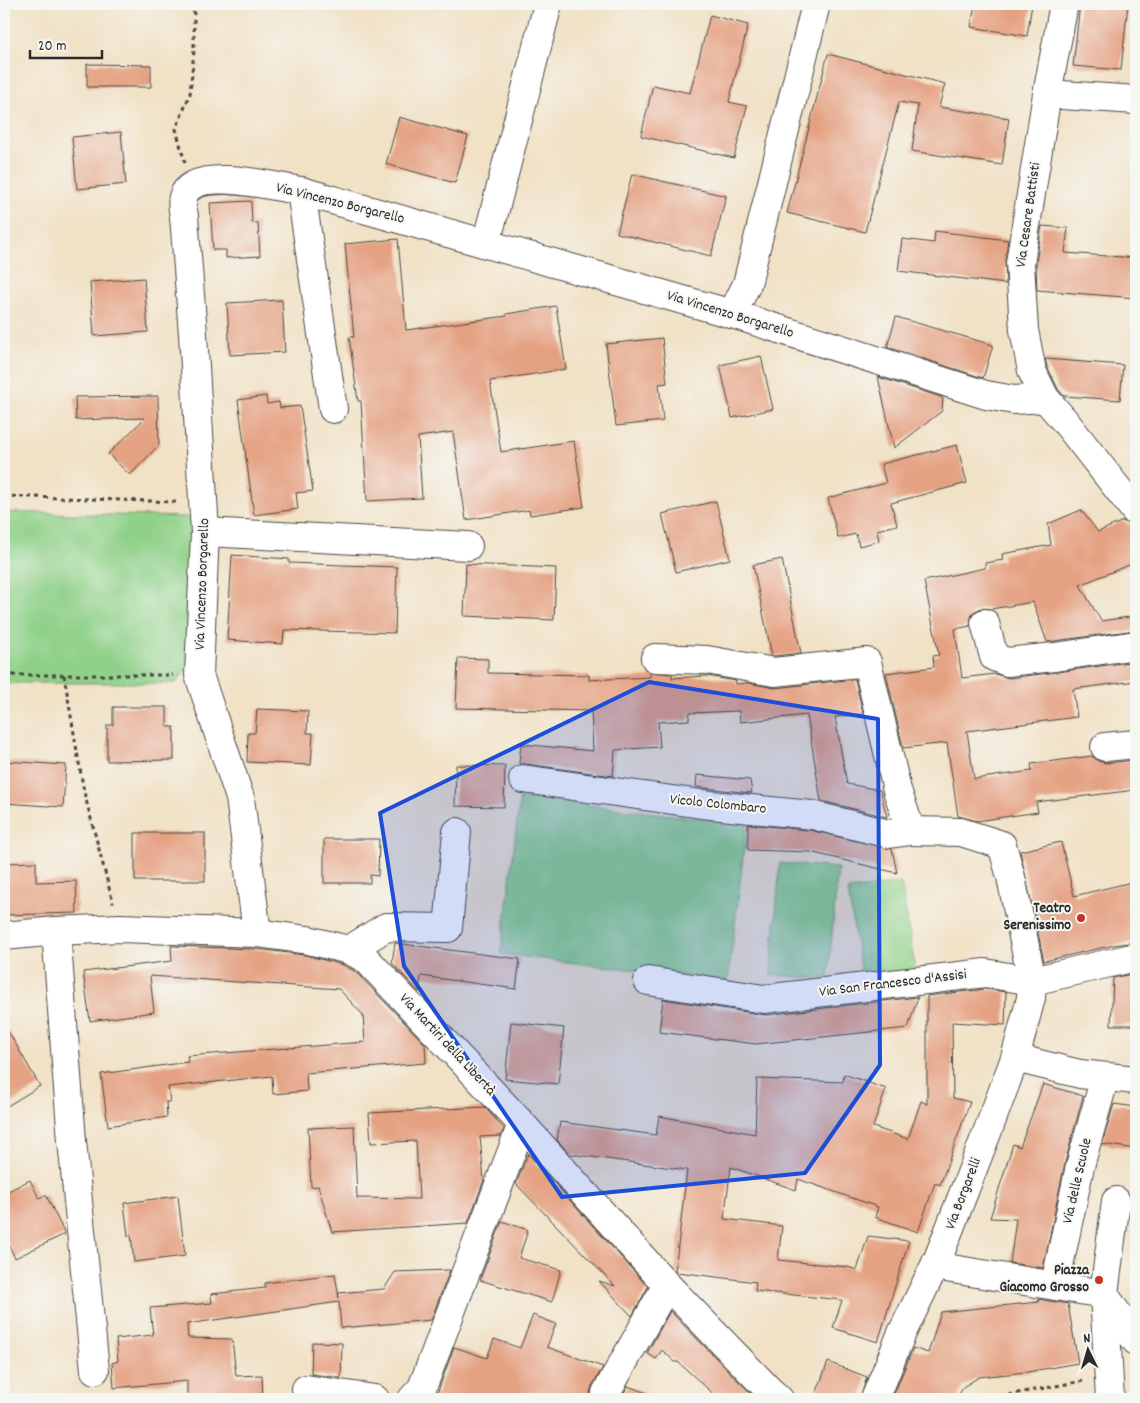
<svg xmlns="http://www.w3.org/2000/svg" width="1140" height="1403" viewBox="0 0 1140 1403" font-family="Dekko,sans-serif">
<rect width="100%" height="100%" fill="#f6f6f2"/>
<filter id="ink" filterUnits="userSpaceOnUse"><feTurbulence type="fractalNoise" baseFrequency=".02" numOctaves="2"/><feDisplacementMap in="SourceGraphic" scale="10" xChannelSelector="R" yChannelSelector="G"/><feConvolveMatrix kernelMatrix="1 2 1 2 8 2 1 2 1" color-interpolation-filters="sRGB"/></filter>
<filter id="wash" filterUnits="userSpaceOnUse"><feTurbulence type="fractalNoise" baseFrequency=".0096" numOctaves="4" result="noise"/><feDisplacementMap in="SourceGraphic" scale="20" xChannelSelector="R" yChannelSelector="G"/><feGaussianBlur stdDeviation="1.12" result="paint"/><feColorMatrix in="noise" values="0 0 0 0 0 0 0 0 0 0 0 0 0 0 0 0 0 1.4 0 .05"/><feComposite in="paint" operator="in"/></filter>
<g filter="url(#wash)">
<rect width="100%" height="100%" fill="#f1e1c5"/>
<g fill="#90d189" stroke="#5e7e5a">
<path d="M4,512L187,517L193,526L192,662L176,683H4Z"/>
<path d="M520,797L747,824L728,981L501,954Z"/>
<path d="M780,863L838,868L828,979L771,975Z"/>
<path d="M901,883L916,974L862,981L848,890Z"/>
</g>
<g id="blocks">
<g fill="#e5a283">
<path d="M975,4H1032L1027,36L971,27Z"/>
<path d="M1080,4H1128L1121,70L1073,66Z"/>
<path d="M710,15L748,25L729,102L747,106L734,158L641,136L653,85L690,93Z"/>
<path d="M828,54L945,84L939,107L1009,118L1002,165L912,151L918,105L899,102L865,232L787,213Z"/>
<path d="M87,64L151,65V87H87Z"/>
<path d="M399,117L468,136L455,183L386,164Z"/>
<path d="M121,132L126,184L77,189L72,137Z"/>
<path d="M632,174L726,196L711,256L617,233Z"/>
<path d="M251,201L252,223H258L260,256L226,258V250H213L210,203Z"/>
<path d="M1042,226L1068,228L1065,253L1136,258V298L1037,290L1036,264Z"/>
<path d="M935,231L1008,240L1005,261L1006,284L898,271L902,239L934,243Z"/>
<path d="M398,239L406,330L507,316L506,314L556,306L566,369L490,381L501,452L574,441L584,507L530,515L529,510L466,520L453,432L418,437L422,498L367,501L361,401H358L349,337H354L345,244Z"/>
<path d="M144,278L148,332L94,336L90,282Z"/>
<path d="M282,300L285,352L230,355L227,303Z"/>
<path d="M896,317L993,345L983,378L887,347Z"/>
<path d="M662,338L667,383L659,384L663,421L616,426L606,344Z"/>
<path d="M761,356L773,409L732,418L720,365Z"/>
<path d="M1045,359L1123,365L1120,400L1064,396L1058,389L1047,366Z"/>
<path d="M878,377L941,397L943,399L942,411L894,448Z"/>
<path d="M158,396L159,445L130,475L108,454L145,418L76,420L75,397Z"/>
<path d="M266,396L267,404L279,402L280,408L300,406L313,491L296,493L298,509L254,515L238,400Z"/>
<path d="M957,445L967,483L891,503L897,525L877,530L879,541L859,546L856,534L838,538L828,498L886,483L881,464Z"/>
<path d="M716,501L730,559L676,572L662,514Z"/>
<path d="M1081,510L1098,532L1123,521L1133,527L1136,531V562L1080,585L1101,621L1136,616V630L1047,642L1033,602L991,609L981,608L972,613L970,626L955,629L962,678L995,674L1009,678L1057,672L1136,661V681L1073,689L1077,717L967,731L974,779L1032,771L1031,764L1092,756L1098,761L1106,763L1136,760V790L1036,802L1038,812L977,821L958,816L947,743L903,748L886,673L934,667L933,656L939,655L924,581L985,568V563L1003,560L1002,554L1051,545L1048,524Z"/>
<path d="M232,555L289,559V563L397,567L395,633L284,630L283,644L227,640Z"/>
<path d="M782,559L801,653L775,656H772L753,565Z"/>
<path d="M466,564L556,568L554,620L464,616Z"/>
<path d="M458,658L488,659V673L589,675V680L650,677V672L672,674V678L707,676L736,681V684L748,683L775,688L855,679L863,714L835,717L847,784L880,790L887,817L821,801L807,715L740,722L739,711L689,713V720L658,722L660,747L615,750L613,776L525,764H519L521,744L593,751L591,711L456,708Z"/>
<path d="M113,707H167V727H174V760L107,761V725H113Z"/>
<path d="M257,709L308,711L307,733H313L311,765L247,762L248,733H255Z"/>
<path d="M4,761L66,765L63,807L4,803Z"/>
<path d="M456,765L505,766L504,807L455,806Z"/>
<path d="M697,775L750,780L752,793L696,787Z"/>
<path d="M748,824L809,830L892,849L897,873L810,852L748,850Z"/>
<rect x="135" y="833" width="70" height="48"/>
<path d="M324,839H379L378,876L370,875V883H324Z"/>
<path d="M1061,842L1074,896L1136,881V942L1114,945L1044,961L1020,851Z"/>
<path d="M36,862V882L76,881L77,913L4,915V863Z"/>
<path d="M395,943L520,959L516,989L421,976L419,992L392,963Z"/>
<path d="M171,946L256,949L305,955L343,965L356,972L425,1044L426,1063L306,1073L307,1091L273,1094L272,1076L168,1087L170,1102H166L167,1117L108,1126L101,1074L188,1062L187,1056L365,1042L363,1015L339,989L150,976L154,1012L90,1021L83,972L172,961Z"/>
<path d="M1136,973V1025H1111L1113,978Z"/>
<path d="M985,989L1006,992L1005,1025L952,1022L953,1098L970,1102L940,1185L935,1183L918,1232L875,1217L878,1207L798,1179L796,1190L731,1167L724,1219L782,1226L778,1260L848,1267L857,1270L868,1236L909,1241L878,1342L833,1328L842,1300L755,1291L756,1282L677,1272L675,1271L687,1170L570,1154L557,1140L560,1122L656,1135L659,1116L755,1134L757,1079L843,1082L844,1074L886,1089L873,1127L908,1139L921,1101L927,1104V996Z"/>
<path d="M918,997L908,1028L756,1044L659,1032L663,999L766,1015Z"/>
<path d="M511,1022L564,1028L558,1084L505,1079Z"/>
<path d="M4,1024L40,1086L4,1108Z"/>
<path d="M1043,1084L1083,1096L1065,1163L1043,1268L1010,1263L1016,1219L990,1218L1013,1144L1020,1147Z"/>
<path d="M1114,1104L1136,1107V1149L1102,1144Z"/>
<path d="M485,1107L504,1129L501,1136L480,1137L484,1180L468,1223L332,1232L318,1186L311,1187L308,1128L354,1126L357,1198L419,1199L416,1141L371,1143L369,1113Z"/>
<path d="M528,1154L648,1287L632,1316L599,1281L615,1286L516,1184Z"/>
<path d="M30,1180L39,1198L46,1195L65,1234L15,1258L4,1235V1193Z"/>
<path d="M178,1196L185,1256L134,1262L131,1235L128,1236L124,1203Z"/>
<path d="M502,1221L528,1230L519,1258L561,1270L552,1302L480,1280Z"/>
<path d="M450,1270L431,1320L341,1328L339,1302L187,1324L188,1338L232,1339L236,1376L262,1375L263,1399H187V1381L114,1388L112,1363L118,1361L116,1339L153,1335L150,1308L212,1303L211,1294L265,1288V1283L335,1274L339,1298L338,1293L384,1289L395,1272Z"/>
<path d="M1038,1299L1068,1304L1078,1363L1027,1372L979,1377L963,1387L957,1399H892L913,1348L928,1353L941,1312L1039,1302Z"/>
<path d="M670,1311L756,1399H719L678,1362H675L662,1350L656,1359L647,1353Z"/>
<path d="M533,1315L556,1324L547,1347L603,1367L592,1386L590,1393L592,1399H433L437,1394L454,1347L487,1358L494,1339L520,1348Z"/>
<path d="M312,1342L342,1343L341,1378L311,1374Z"/>
<path d="M828,1362L867,1377L860,1399H814Z"/>
<path d="M628,1386L657,1397V1399H620Z"/>
</g>
</g>
</g>
<g filter="url(#ink)">
<use href="#blocks" fill-opacity="0" stroke="#494642" stroke-width="1"/>
<g fill="none" stroke-linecap="round" stroke-linejoin="round">
<defs>
<g id="minor">
<path d="M1064,4L1047,94L1020,263L1024,330L1032,371L1045,398L1064,420L1136,512"/>
<path d="M1047,94L1136,100"/>
<path d="M301,191L333,409"/>
<path d="M486,244L548,4"/>
<path d="M732,314L747,284L816,4"/>
<path d="M205,532L468,546"/>
<path d="M985,623L994,657L1007,662L1055,657L1136,645"/>
<path d="M655,658L707,660L774,672L867,662L897,790L911,831L961,832L1002,845L1011,877L1032,981L1031,998L1015,1058L990,1125L937,1261L901,1335L875,1399"/>
<path d="M1105,747L1136,744"/>
<path d="M523,779L701,804L812,815L889,834L911,831"/>
<path d="M56,931L72,1141L95,1370"/>
<path d="M257,933L240,798L199,675L205,532L193,334L184,216C183,211 181,202 183,197C193,165 277,187 301,191L732,314L986,395L1014,400L1045,398"/>
<path d="M4,936L56,931L120,928L257,933L308,940L349,950L366,959L522,1124L667,1285L768,1389L779,1399"/>
<path d="M349,950L386,927L448,928L457,832"/>
<path d="M648,981L764,999L985,973L1032,981L1136,957"/>
<path d="M1015,1058L1080,1074L1136,1080"/>
<path d="M937,1261L946,1268L1104,1294L1136,1341"/>
<path d="M1055,1285L1080,1166L1105,1077"/>
<path d="M306,1389L375,1399"/>
<path d="M606,1393L667,1285"/>
<path d="M412,1399L422,1388L522,1124"/>
<path d="M1110,1399L1104,1294L1116,1201"/>
</g>
</defs>
<use href="#minor" stroke="#494642" stroke-width="30"/>
<g stroke="#494642" stroke-width="3" stroke-dasharray="4 4" stroke-linecap="butt">
<path d="M185,163L176,129L190,94L194,50V4"/>
<path d="M4,496L178,502"/>
<path d="M4,675H173"/>
<path d="M64,675L84,792L113,903"/>
<path d="M985,1399L1083,1381"/>
</g>
<use href="#minor" stroke="#fff" stroke-width="28"/>
</g>
</g>
<path fill="#1d4ed8" fill-opacity="0.2" stroke="#1d4ed8" stroke-width="4" stroke-linejoin="round" d="M649,682L878,719L880,1065L805,1173L562,1197L404,966L380,813Z"/>
<g fill="#c8321e" stroke="#f6f6f2" stroke-width="2">
<circle cx="1081" cy="918" r="5"/>
<circle cx="1099" cy="1280" r="5"/>
</g>
<g text-anchor="middle" dominant-baseline="central" stroke-width="4" stroke-linejoin="round" paint-order="stroke">
<g font-size="15" fill="#2b2b2b" stroke="#f6f6f2">
<text transform="translate(340 204) rotate(14)">Via Vincenzo Borgarello</text>
<text transform="translate(1029 215) rotate(-82)">Via Cesare Battisti</text>
<text transform="translate(730 315) rotate(17)">Via Vincenzo Borgarello</text>
<text transform="translate(203 584) rotate(-88)">Via Vincenzo Borgarello</text>
<text transform="translate(718 805) rotate(6)">Vicolo Colombaro</text>
<text transform="translate(893 984) rotate(-7)">Via San Francesco d'Assisi</text>
<text transform="translate(447 1045) rotate(47)">Via Martiri della Libertà</text>
<text transform="translate(1078 1181) rotate(-77)">Via delle Scuole</text>
<text transform="translate(964 1194) rotate(-69)">Via Borgarelli</text>
</g>
<g font-size="15" font-weight="bold" fill="#2b2b2b" stroke="#f6f6f2" text-anchor="end">
<text x="1071" y="909">Teatro<tspan x="1071" dy="17">Serenissimo</tspan></text>
<text x="1089" y="1271">Piazza<tspan x="1089" dy="17">Giacomo Grosso</tspan></text>
</g>
</g>
<rect width="1140" height="1403" fill="none" stroke="#f6f6f2" stroke-width="20"/>
<g transform="translate(1088 1350) rotate(355)" stroke="#f6f6f2" stroke-width="4" paint-order="stroke">
<path d="M0-4L9 19L0 12L-9 19Z" fill="#2b2b2b"/>
<text y="-8" font-size="14" font-weight="bold" text-anchor="middle" fill="#2b2b2b">N</text>
</g>
<path d="M30 50v8h72v-8" fill="none" stroke="#2b2b2b" stroke-width="2.5"/>
<text x="38" y="50" font-size="15" fill="#2b2b2b" stroke="#f6f6f2" stroke-width="4" paint-order="stroke">20 m</text>
</svg>
